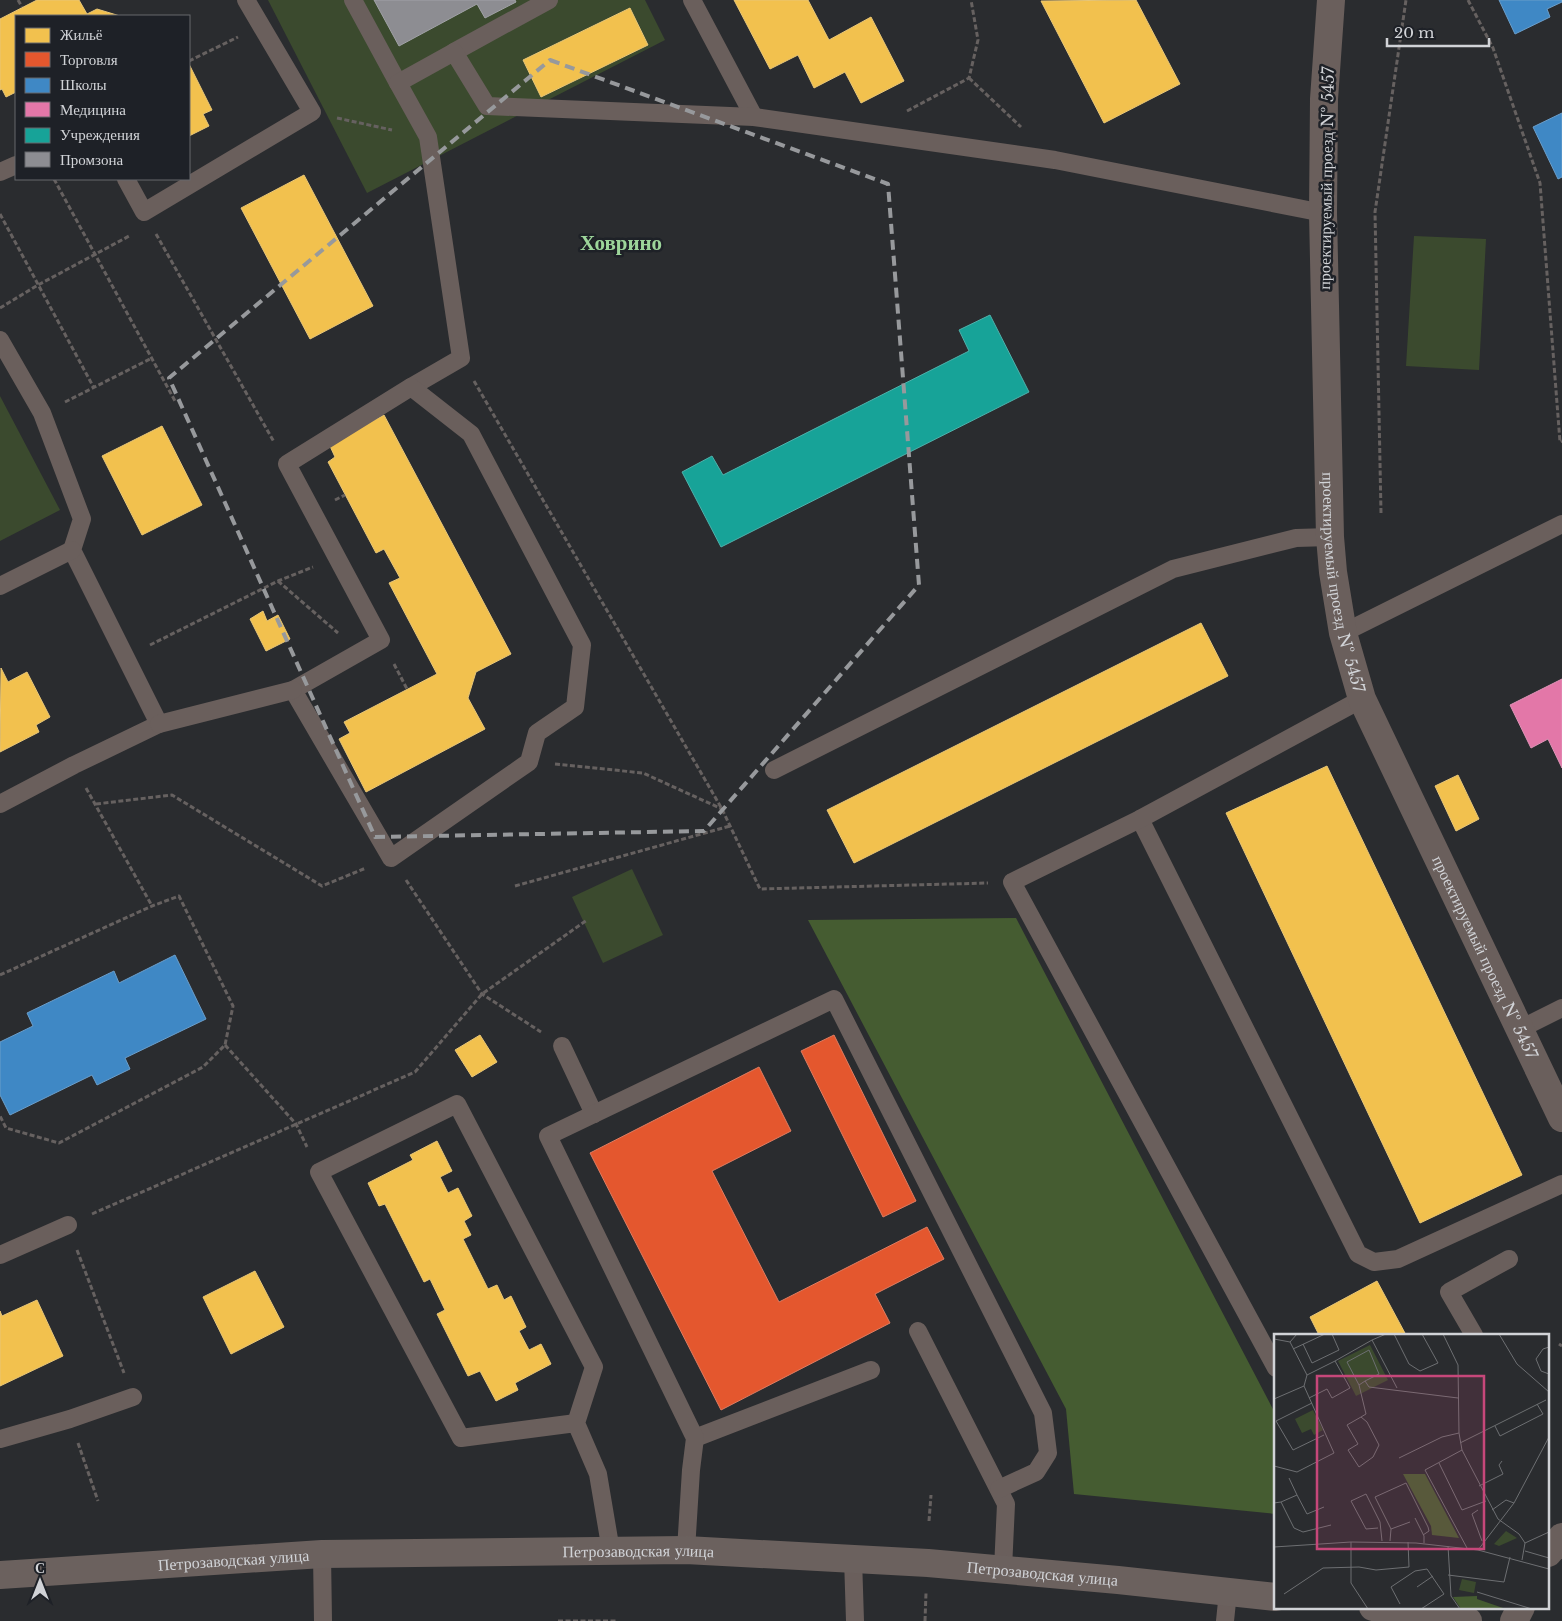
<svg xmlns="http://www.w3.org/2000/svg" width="1562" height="1621" viewBox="0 0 1562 1621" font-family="'Libre Baskerville',serif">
<rect width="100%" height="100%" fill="#2a2c2f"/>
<g fill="#3b4a2e">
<path d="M268,0H645L665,40L367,193Z"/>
<path d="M1414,236L1486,239L1479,370L1406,366Z"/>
<path d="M0,396L60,510L0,541Z"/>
<path d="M632,869L663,935L603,963L572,897Z"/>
</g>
<path fill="#455c31" d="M1016,918L1276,1415V1514L1074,1494L1066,1409L808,920Z"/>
<g fill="#f2c14e" stroke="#e8c677">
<path d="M37,0H79L87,14L97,9L120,16H16V92L6,97L2,89L0,90V19Z"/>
<path d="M734,0H808L829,40L871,17L904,81L861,103L845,72L814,88L798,55L770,69Z"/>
<path d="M1136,0L1180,84L1104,123L1041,1Z"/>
<path d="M630,8L648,45L541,97L523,60Z"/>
<path d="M189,64L212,110L203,114L209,126L189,136Z"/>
<path d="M304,175L373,306L310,339L241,208Z"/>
<path d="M384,415L511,654L476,672L468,698L485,729L366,792L339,739L350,733L344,722L437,674L389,583L400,578L384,549L376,553L328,462L335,457L329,444Z"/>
<path d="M162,426L202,505L142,535L102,456Z"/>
<path d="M263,611L267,621L278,615L290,639L266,651L250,619Z"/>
<path d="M1201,623L1228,676L854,863L827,810Z"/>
<path d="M1,668L8,682L27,672L50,717L36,725L39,732L0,752Z"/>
<path d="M1327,766L1522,1175L1420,1223L1226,813Z"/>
<path d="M1458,775L1479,819L1456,831L1435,786Z"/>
<path d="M480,1035L497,1062L472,1077L455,1050Z"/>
<path d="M437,1141L452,1171L440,1177L448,1193L458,1188L472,1216L464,1221L471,1235L463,1239L488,1289L497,1285L504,1300L511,1296L526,1327L519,1331L529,1350L541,1344L551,1364L515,1383L518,1390L496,1401L480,1371L468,1376L437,1314L445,1310L430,1279L424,1282L385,1204L379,1206L368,1183L413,1160L410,1155Z"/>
<path d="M255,1271L284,1327L231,1354L203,1297Z"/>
<path d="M1377,1281L1406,1335H1319L1310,1317Z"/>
<path d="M37,1300L63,1356L0,1386V1311L2,1316Z"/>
</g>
<g fill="#e4572e" stroke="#de7c61">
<path d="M834,1035L916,1201L883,1217L801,1051Z"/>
<path d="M759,1067L791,1131L712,1171L779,1302L927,1227L944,1259L875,1294L890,1323L721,1410L590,1153Z"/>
</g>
<g fill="#3f88c5" stroke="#6b9eca">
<path d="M1499,0H1562V2L1547,9L1550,17L1515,34Z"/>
<path d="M1562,113V177L1558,179L1533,127Z"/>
<path d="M175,955L206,1019L125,1058L130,1069L97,1085L92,1075L10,1115L0,1095V1042L33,1026L27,1013L114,971L119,983Z"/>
</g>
<path fill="#e377a8" stroke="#de93b6" d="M1562,679V768L1548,739L1531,748L1510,705Z"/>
<path fill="#17a398" stroke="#4fb1ab" d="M990,315L1029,392L721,547L682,472L712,456L723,475L969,351L959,330Z"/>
<path fill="#8d8d92" stroke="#a1a2a7" d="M374,0H515L516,2L485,18L477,4L399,46Z"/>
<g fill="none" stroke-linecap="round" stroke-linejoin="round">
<g stroke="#666160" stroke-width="3" stroke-dasharray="5 2.5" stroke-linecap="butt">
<path d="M18,0L22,7"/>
<path d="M1468,0L1493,48L1540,183L1560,442L1562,441"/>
<path d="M189,61L238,37"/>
<path d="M969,78L1021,127"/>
<path d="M907,111L969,78L978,40L971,0"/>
<path d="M337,118L392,130"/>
<path d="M54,179L175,401"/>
<path d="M0,214L94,388"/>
<path d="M156,234L274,442"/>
<path d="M0,308L38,285L131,235"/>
<path d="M474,381L722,809L760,889L988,883"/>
<path d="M65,402L152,358"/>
<path d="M335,500L345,495"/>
<path d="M1381,513L1375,212L1406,0"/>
<path d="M278,581L338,633"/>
<path d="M150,645L278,581L313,567"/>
<path d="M394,664L407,689"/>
<path d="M555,764L643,773L722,809"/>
<path d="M86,788L152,906"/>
<path d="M96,804L172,795L322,886L366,868"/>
<path d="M406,880L482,994L541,1032"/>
<path d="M515,886L730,826"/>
<path d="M0,975L152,906L179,896L233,1006L225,1045L203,1067L59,1143L6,1128L0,1116"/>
<path d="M225,1045L296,1124L307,1147"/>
<path d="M92,1214L415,1072L482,994L587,920"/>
<path d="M77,1250L124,1373"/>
<path d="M1559,1344L1562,1346"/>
<path d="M78,1443L98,1501"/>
<path d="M929,1521L931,1495"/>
<path d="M558,1621H618"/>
<path d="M925,1621L926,1593"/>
</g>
<g stroke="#6a5f5c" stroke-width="18">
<path d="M353,0L398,83"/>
<path d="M692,0L754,117"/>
<path d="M454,52L549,0"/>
<path d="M0,172L16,165"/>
<path d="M126,179L144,212L312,112L246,0"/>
<path d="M0,340L42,413L82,519L72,550L159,724L74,765L0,804"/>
<path d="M411,387L461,358L428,137L398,83L454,52L487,106L754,117L1055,160L1323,213"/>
<path d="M411,387L471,434L582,645L575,707L537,733L529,762L391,858L293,690L381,640L287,464Z"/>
<path d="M0,586L72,550"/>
<path d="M1343,633L1562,524"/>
<path d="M159,724L293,690"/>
<path d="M774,770L1173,569L1296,538L1330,537"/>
<path d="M1140,819L1358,1254L1374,1262L1398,1259L1562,1184"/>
<path d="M1520,1029L1562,1008"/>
<path d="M562,1046L594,1114"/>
<path d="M0,1255L68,1225"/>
<path d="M918,1331L1006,1504L1003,1569"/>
<path d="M1474,1335L1449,1292L1509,1259"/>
<path d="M1276,1368L1012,882L1140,819L1362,699"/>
<path d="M576,1423L461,1438L319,1172L457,1104L594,1367L576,1423L598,1474L611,1551"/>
<path d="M695,1438L871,1370"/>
<path d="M0,1439L70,1419L133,1397"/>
<path d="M686,1550L691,1470L695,1438L548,1136L834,999L1043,1413L1048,1453L1036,1472L999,1489"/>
<path d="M322,1554L323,1621"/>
<path d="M853,1558L855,1621"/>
<path d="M1225,1621L1228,1592"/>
</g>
<g stroke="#6a5f5c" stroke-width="28">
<path id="s1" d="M1331,0L1324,99L1323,213L1330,537L1333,572L1343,633L1362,699L1562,1118"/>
<path d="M1548,1553L1562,1537"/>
<path d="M1514,1621L1521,1607"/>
</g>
<g stroke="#6b615e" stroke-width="28">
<path id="s2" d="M0,1575L322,1554L686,1550L928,1563L1118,1580L1276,1597"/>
<path d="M1373,1607L1408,1611L1468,1621"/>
</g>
</g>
<path fill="none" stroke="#97999c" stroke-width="4" stroke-dasharray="10 6" stroke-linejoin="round" d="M550,60L888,184L919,585L704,831L375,837L169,378Z"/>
<g text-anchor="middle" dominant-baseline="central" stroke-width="5" stroke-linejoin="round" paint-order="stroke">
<g font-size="16" fill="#d1d3d7" stroke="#1e2127">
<text transform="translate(1326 178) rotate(-89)">проектируемый проезд № 5457</text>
<text stroke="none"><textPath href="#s1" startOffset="584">проектируемый проезд № 5457</textPath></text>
<text stroke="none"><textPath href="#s1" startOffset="989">проектируемый проезд № 5457</textPath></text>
<text stroke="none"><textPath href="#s2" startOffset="639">Петрозаводская улица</textPath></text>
<text stroke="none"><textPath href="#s2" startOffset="234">Петрозаводская улица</textPath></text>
<text stroke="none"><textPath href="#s2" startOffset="1044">Петрозаводская улица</textPath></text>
</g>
<g font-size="21" font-weight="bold" fill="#9dd59a" stroke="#1e2127">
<text x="621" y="243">Ховрино</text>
</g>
</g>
<g transform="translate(1274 1334)">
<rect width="275" height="275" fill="#2a2c2f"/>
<path d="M96,11L114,46L82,62L64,27ZM39,76L49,96L40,101L37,95L28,99L21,85ZM232,197L243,204L225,212L220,210ZM188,245L202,248L200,259L185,256Z" fill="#3b4a2e"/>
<path d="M129,140H151L185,204L158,201L157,192ZM203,262V265L232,275H187L179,263Z" fill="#455c31"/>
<path fill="none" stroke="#6d6f72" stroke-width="1" d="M112,0L98,6L123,54M120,0L135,30L146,37L164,29L148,0M169,0L184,31L185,99L188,116L224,185L245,200L251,209L248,226M225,0L243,30L275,58M0,5L16,8M29,10L38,29L65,16L58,0M275,13L269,15L262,25L267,37L275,40M19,15L51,0M61,27L98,6M33,41L61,27L76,54L58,64L53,55L35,64M85,51L73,28L95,16L105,40L91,47M0,65L30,52L33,41L16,8L23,0M38,69L2,87L19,116L50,101M87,83L92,80L85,51L91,47L95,53L184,64M87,83L93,88L105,111L99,123L85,133L74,116L84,110L73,91ZM221,92L226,102L269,80L263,70M186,109L272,66M188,116L151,136L193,214M125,124L168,103L185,99M165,129L188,176L212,167M0,132L23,138L60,119L30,52M205,152L229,140L225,131L228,127M23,161L33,180L50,173M7,168L23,161L15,144M0,169L7,168L20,194L29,198L57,191M204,176L198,180L208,207M218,176L232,166L240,169M141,184L150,202V209M104,194L92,195L77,167L92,160L106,188L108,207M117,195L136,188M116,207L117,195L101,163L132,149L154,193L155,197L149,201M77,208V249L94,275M251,209L275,198M174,212L177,262L186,275M0,213L77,208L142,209L204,216L275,235M204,216L240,169L275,103M251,217L275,224M174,241L230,248L236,223M143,253L159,242M203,258L258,275M10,260L49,234L85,233L102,236L135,233L134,208M126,270L117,253L141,237L153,235L170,260L147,275"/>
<path fill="#c6477a" fill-opacity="0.15" stroke="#c6477a" stroke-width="2.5" d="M43,42H210V215H43Z"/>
<rect width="275" height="275" fill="none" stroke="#d1d3d7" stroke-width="2.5"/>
</g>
<rect x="15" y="15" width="175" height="165" fill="#1e2127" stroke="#66686d"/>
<rect x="25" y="28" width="25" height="15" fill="#f2c14e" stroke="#66686d"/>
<text x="60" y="40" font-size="15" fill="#d1d3d7">Жильё</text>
<rect x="25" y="52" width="25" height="15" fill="#e4572e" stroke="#66686d"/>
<text x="60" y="65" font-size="15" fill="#d1d3d7">Торговля</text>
<rect x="25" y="78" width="25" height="15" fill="#3f88c5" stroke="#66686d"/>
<text x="60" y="90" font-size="15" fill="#d1d3d7">Школы</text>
<rect x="25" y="102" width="25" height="15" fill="#e377a8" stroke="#66686d"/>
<text x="60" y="115" font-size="15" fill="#d1d3d7">Медицина</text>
<rect x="25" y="128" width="25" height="15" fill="#17a398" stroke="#66686d"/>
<text x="60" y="140" font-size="15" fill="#d1d3d7">Учреждения</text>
<rect x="25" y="152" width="25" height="15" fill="#8d8d92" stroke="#66686d"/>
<text x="60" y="165" font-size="15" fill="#d1d3d7">Промзона</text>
<g transform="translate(40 1581)" stroke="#1e2127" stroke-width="4" paint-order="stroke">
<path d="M0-4L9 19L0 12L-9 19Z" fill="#d1d3d7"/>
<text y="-8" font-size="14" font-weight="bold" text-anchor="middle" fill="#d1d3d7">С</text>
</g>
<path d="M1387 38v8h102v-8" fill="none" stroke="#d1d3d7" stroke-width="2.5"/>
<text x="1394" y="38" font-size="15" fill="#d1d3d7" stroke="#1e2127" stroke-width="4" paint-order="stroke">20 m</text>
</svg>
